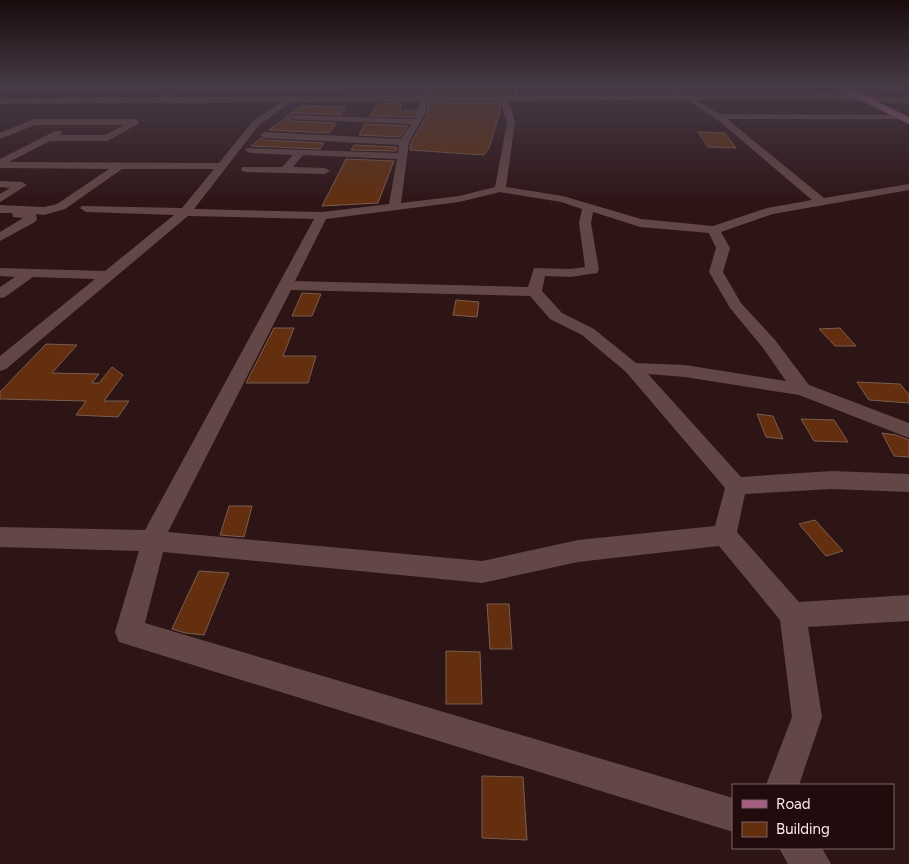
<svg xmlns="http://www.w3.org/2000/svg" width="909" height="864" viewBox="0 0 909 864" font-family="Figtree,sans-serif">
<rect width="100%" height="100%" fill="#2d1415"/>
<g fill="#632f0e" stroke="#795e50">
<path d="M434,86L458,87H506L505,93L432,94Z"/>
<path d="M401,103L400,110L415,111L413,117L370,116L377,104Z"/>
<path d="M429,103H499L501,107L497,122L489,148L484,155L410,150L411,143L426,117Z"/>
<path d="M301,106L345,107L341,115L293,113L287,116L293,121L336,123L329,133L269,130Z"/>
<path d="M365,124L408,126L400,137L359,135Z"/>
<path d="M698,132L725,133L736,148L708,147Z"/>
<path d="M261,138L264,140L324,143L320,149L251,146Z"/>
<path d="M354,145L397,147L396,151L351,150Z"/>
<path d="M346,159L394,161L378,203L322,206Z"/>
<path d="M302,293L321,294L312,316H292Z"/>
<path d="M456,300L479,302L477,317L453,315Z"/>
<path d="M274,328H294L283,356H316L308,383H246Z"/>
<path d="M840,328L856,346H835L819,329Z"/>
<path d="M46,344L77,345L52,373L99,374L92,383H99L112,367L123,375L104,401H129L118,417L76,415L86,401L0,399V392Z"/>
<path d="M857,382L900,384L909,395V403L869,400Z"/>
<path d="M757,414L773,416L783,439L766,437Z"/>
<path d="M801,419L834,420L848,442L814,441Z"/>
<path d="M882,433L896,435L909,440V457L894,456Z"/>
<path d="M229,506H252L244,537L220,535Z"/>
<path d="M815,520L843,551L826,556L799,524Z"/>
<path d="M199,571L229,573L204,635L185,633L172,629Z"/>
<path d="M487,604H509L512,649H490Z"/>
<path d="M446,651L480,652L482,704H446Z"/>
<path d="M482,776L523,777L527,840L482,838Z"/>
</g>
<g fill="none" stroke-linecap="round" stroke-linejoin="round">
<g fill="#634646" fill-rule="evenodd">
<path d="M512,86H516L518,97L515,96Z"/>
<path d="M524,86H545L525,88Z"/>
<path d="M586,86L594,95V97H592L582,86Z"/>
<path d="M750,86L761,94V96H759L745,86Z"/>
</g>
<g fill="#634646" fill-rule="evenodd">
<path d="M178,86H187L163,103H157V99Z"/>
<path d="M425,86H432L424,116L409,142L401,203L459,196L495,187L507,122L500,99L504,97L508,99L515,122L506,187L563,196L641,219L713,226L767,208L812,200L718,120L666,86H675L719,114L903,115L904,117L900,119H727L824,198L909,184V190L773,214L721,232L730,248L723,272L741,303L775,340L809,385L909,423V438L799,395L685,377L648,374L741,477L832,471L909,474V492L832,489L745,494L737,532L799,602L909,595V621L808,627L822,717L799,785H766L792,717L780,620L719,546L578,562L482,583L163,552L145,623L733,798V832L119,642L115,632L139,551L0,547V527L145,530L314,219L188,216L6,369L0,371V356L95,279L33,277L5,297L0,298V287L15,277L0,276V268L105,271L174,215L86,212L80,208L82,206L182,208L214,169H122L65,209L44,215L36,214L37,219L35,222L0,241V232L23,218L13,217L12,213H0V205L44,207L57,204L109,169L0,168V159L55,131H61L62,133L60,135H105L124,125H35L0,139V133L34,119H135L139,122L138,124L107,141H50L9,162L219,163L253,121L288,98H291V102L259,125L194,209L322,212L389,204L397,159L303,155L293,167L325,168L330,171L325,174L246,172L242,171L241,169L242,167H282L293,155L250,153L245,150L247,148L398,153L399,145L264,138L260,135L264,132L401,139L411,124L293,119L289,117L293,115L414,119ZM500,192L561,202L582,209L579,223L585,267L570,269L534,268L528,287L295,281L326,219L459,202ZM593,212L640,227L709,233L716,248L709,272L730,308L763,348L786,381L685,365L636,363L594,329L562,313L542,291L545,276L570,277L597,273L599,270L591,223ZM291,290L530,296L550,319L582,335L626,372L725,488L715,526L578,540L482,561L168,532Z"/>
<path d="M0,181L22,182L27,185L0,202V194L10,188L0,187Z"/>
<path d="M779,848H822L831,864H788Z"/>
</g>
<path fill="#634646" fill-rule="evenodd" d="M827,93L909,98V104L827,99L0,104V98Z"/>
<path fill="#a75f81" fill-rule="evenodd" d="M832,86H846L909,117V124Z"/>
</g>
<linearGradient id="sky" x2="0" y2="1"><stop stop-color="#190b0c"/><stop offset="0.42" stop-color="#463a46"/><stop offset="1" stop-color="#463a46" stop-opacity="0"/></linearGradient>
<rect width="909" height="207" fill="url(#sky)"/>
<rect x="732" y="784" width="162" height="65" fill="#220b0c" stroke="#7a6465"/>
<rect x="742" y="800" width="25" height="8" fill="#a75f81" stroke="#7a6465"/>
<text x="776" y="809" font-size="15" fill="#fdeaea">Road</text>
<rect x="742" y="822" width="25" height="15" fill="#632f0e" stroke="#7a6465"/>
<text x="776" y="834" font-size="15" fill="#fdeaea">Building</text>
</svg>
